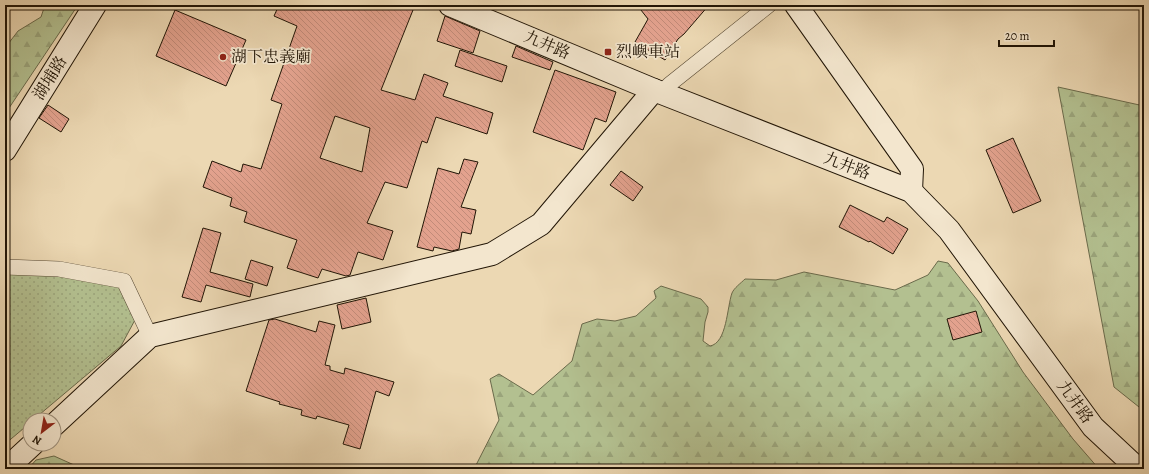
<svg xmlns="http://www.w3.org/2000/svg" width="1149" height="474" viewBox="0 0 1149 474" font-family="Alegreya,'Noto Serif TC',serif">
<defs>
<pattern id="forest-firs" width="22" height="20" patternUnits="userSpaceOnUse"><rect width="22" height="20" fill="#b3c090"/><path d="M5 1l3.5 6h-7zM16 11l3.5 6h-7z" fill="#9aa47b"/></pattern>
<pattern id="park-dots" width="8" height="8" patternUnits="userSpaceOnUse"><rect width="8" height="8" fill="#b3c090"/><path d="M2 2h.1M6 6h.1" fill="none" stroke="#9aa47b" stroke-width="1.8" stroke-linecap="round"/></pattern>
<pattern id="building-back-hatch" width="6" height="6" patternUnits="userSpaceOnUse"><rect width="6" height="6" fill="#e3a28e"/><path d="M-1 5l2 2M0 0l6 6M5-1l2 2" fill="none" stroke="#c28b79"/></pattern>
</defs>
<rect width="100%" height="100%" fill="#ecd8b3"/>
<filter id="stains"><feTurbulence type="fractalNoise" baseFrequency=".005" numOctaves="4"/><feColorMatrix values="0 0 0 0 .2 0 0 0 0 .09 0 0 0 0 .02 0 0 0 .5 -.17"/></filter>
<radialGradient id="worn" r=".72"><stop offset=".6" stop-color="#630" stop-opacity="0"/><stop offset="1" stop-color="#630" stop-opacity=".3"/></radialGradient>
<g fill="url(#forest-firs)" stroke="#6a6a4b">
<path d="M45,5H78L5,114V48L18,31L41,17Z"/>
<path d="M1058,87L1144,106V411L1114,387Z"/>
<path d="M938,261L948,263L978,301L1023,372L1073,439L1099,469H474L499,420L490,379L499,374L533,395L572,361L582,324L597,319L615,321L636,316L656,298L654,291L661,286L701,299L708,307V312L705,322L703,341L710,346C727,343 727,307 732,293C734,288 741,283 745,279L776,280L804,272L895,290L928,275Z"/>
<path d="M54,456L83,469H28L36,460Z"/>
</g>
<path fill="url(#park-dots)" stroke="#6a6a4b" d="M5,265L67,268L127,290L136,318L121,346L33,420H30V423L5,444Z"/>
<g fill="url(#building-back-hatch)" stroke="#211506" fill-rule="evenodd">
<path d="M279,5H415L381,90L415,100L424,74L448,83L443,96L493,113L487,134L436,117L427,143L422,141L407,188L385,182L367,223L393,231L383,260L358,252L350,275L346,276L322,269L318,278L287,268L297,240L244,222L247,212L230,206L232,198L203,187L212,161L241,172L243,164L261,169L282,104L271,100L297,26L274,16ZM335,116L370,128L362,172L320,158Z"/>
<path d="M637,5H709L684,34L678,39L665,60L635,42L648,19Z"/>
<path d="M175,10L246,40L226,86L156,56Z"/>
<path d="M445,16L480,31L473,53L437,41Z"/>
<path d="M516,46L553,62L550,70L512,57Z"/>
<path d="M460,50L507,66L502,82L455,66Z"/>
<path d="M555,70L616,92L606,122L595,118L583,150L533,132Z"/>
<path d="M48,105L69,119L61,132L39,118Z"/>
<path d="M1013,138L1041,201L1013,213L986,150Z"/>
<path d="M464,159L478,162L461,207L476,210L471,234L462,232L459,249L452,251L434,247L433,251L417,247L438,168L459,174Z"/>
<path d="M621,171L643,187L633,201L610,185Z"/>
<path d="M850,205L884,222L887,217L908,229L893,254L870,241L869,242L839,227Z"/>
<path d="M203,228L221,233L210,272L253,284L250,297L206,285L201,302L182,297Z"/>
<path d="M251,260L273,267L267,286L245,279Z"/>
<path d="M366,298L371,322L342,329L337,305Z"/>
<path d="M976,311L982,332L953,340L947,319Z"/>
<path d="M275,319L316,332L319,321L335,325L325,365L330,366V370L344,374L345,368L394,382L389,396L376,391L360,449L343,444L349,425L317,416L316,419L301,415L302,410L279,404L280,402L246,391L269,320Z"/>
</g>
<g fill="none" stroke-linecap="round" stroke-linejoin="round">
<defs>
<g id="street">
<path d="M661,93L670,84L769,5"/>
<path d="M5,267L59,269L124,281L150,336"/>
</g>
<g id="secondary">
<path d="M450,5L654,90L911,191L949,230L1093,427L1138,469"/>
<path d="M796,5L912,169L911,191"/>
<path d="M5,150L95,5"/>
<path d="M54,425L150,336L492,254L541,224L654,90"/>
<path d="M6,469L33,444"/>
</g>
</defs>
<use href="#street" stroke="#544631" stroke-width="16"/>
<use href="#secondary" stroke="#211506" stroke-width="24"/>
<use href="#street" stroke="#f3e6ce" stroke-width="15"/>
<use href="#secondary" stroke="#f3e6ce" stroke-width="22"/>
</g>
<g fill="#8f2418" stroke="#f3e6ce" stroke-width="1.5">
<rect x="604" y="48" width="8" height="8" rx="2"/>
<circle cx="223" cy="57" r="4"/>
</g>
<g text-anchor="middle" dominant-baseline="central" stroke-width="3.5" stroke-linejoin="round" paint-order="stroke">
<g font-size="16" fill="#211506" stroke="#f3e6ce">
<text transform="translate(547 45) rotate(23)">九井路</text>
<text transform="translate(50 78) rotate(-58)">湖埔路</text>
<text transform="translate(847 166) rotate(21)">九井路</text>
<text transform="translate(1075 402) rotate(54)">九井路</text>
</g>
<g font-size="16" fill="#211506" stroke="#f3e6ce" text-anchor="start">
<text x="616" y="52">烈嶼車站</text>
<text x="231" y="57">湖下忠義廟</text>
</g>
</g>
<rect width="1149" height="474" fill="none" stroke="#ecd8b3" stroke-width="20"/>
<rect x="6" y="6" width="1137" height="462" fill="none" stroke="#211506" stroke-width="2"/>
<rect x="10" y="10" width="1129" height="454" fill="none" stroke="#211506"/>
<g transform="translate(42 432) rotate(211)"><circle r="19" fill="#f3e6ce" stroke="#9f927e"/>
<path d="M0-3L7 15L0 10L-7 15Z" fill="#8f2418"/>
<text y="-6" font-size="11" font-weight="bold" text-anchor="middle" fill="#211506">N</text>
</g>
<path d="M999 40v6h55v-6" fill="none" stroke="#211506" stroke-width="2"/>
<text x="1005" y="40" font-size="12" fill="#211506" stroke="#f3e6ce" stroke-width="3" paint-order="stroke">20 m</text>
<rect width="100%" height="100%" filter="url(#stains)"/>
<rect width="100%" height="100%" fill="url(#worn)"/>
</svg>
